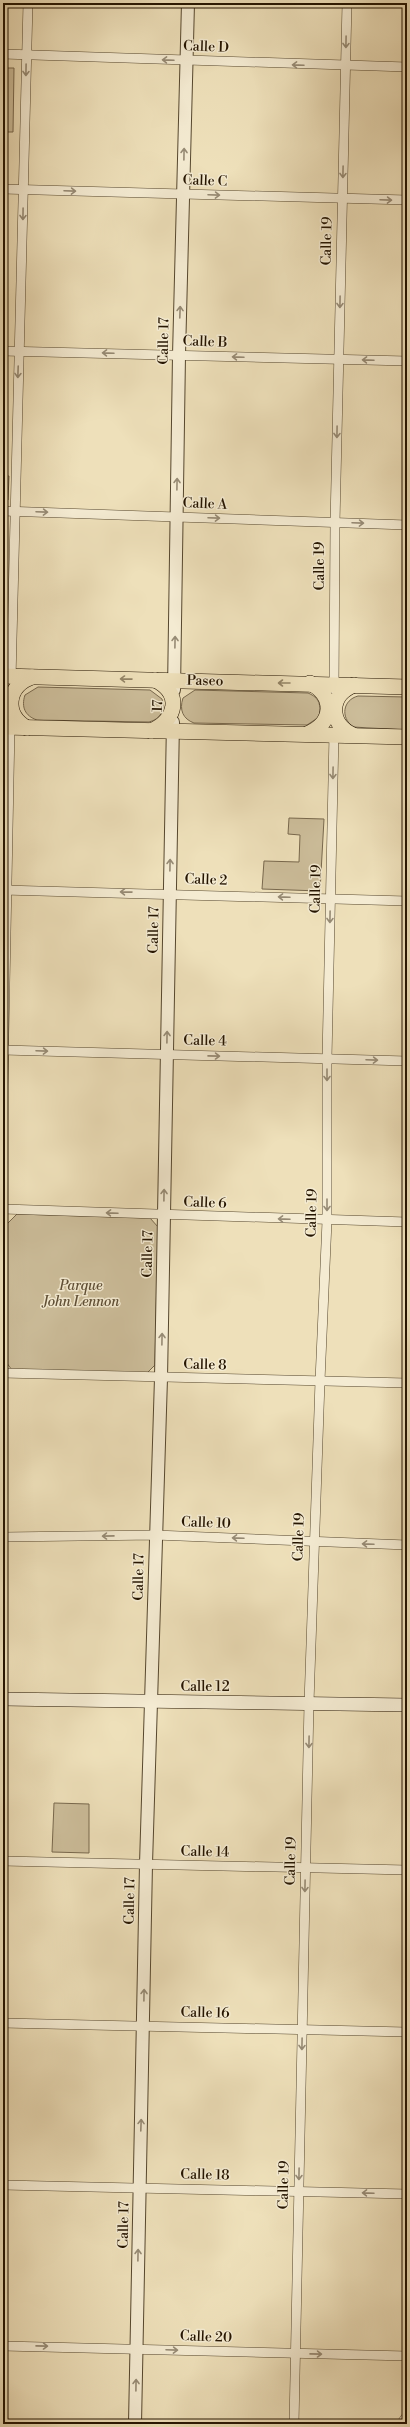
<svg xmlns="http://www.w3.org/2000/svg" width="410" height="2427" viewBox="0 0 410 2427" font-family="'Libre Bodoni',serif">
<rect width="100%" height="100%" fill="#eee0ba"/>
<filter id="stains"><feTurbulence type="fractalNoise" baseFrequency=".005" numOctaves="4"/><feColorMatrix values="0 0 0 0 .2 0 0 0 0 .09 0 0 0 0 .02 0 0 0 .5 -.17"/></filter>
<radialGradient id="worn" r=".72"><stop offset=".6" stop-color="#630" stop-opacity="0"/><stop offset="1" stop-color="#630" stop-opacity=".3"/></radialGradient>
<g fill="#ccbd9a" stroke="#78684d">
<path d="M3,68H14L13,132H3Z"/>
<path d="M3,476H9L8,500H3Z"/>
<path d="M38,687L150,690L162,699C165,710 161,719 149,722L37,720C25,716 21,707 25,695Z"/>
<path d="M195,690L308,693C320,698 321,705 319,717L307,725L194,723C183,719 179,710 183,698Z"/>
<path d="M358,696L407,697V730L353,727C340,717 343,700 358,696Z"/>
<path d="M289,818L324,819L320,891L262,889L264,861L299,862L300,835L288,834Z"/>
<path d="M17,1214L150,1218L158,1227L155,1365L146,1374L12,1370L6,1362L7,1224Z"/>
<path d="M54,1803L89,1804V1853L52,1852Z"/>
</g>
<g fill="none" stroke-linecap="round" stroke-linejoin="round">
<defs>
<g id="minor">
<path d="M3,54L407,67"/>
<path d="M3,189L407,200"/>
<path d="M3,351L407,361"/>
<path d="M3,511L407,525"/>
<path d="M11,679L28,3"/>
<path d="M334,689L335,523L347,3"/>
<path d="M3,890L407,901"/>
<path d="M3,1050L407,1061"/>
<path d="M3,1086L10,727"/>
<path d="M3,1209L407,1222"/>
<path d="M3,1373L407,1383"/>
<path d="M3,1537L155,1535L407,1545"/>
<path d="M3,1861L407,1870"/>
<path d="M3,2023L407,2032"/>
<path d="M3,2185L407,2194"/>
<path d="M3,2346L407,2356"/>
<path d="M294,2424L309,1703L320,1381L327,1221V1058L334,734"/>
<path d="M401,2424L407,2416"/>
</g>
<g id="tertiary">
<path d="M174,690L179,355L188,3"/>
<path d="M135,2424L146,1864L161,1378L173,722"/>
</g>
<path id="secondary" d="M3,1699L407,1705"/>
<g id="primary">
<path d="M3,676L407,687"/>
<path d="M3,727L407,737"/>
<path d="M27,728C3,714 7,686 32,677"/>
<path d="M151,731C177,720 182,693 155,680"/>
<path d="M307,734C334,723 335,696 310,683"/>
<path d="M353,735C328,723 329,695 354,685"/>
</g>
</defs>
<use href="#minor" stroke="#56472e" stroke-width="10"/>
<use href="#tertiary" stroke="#56472e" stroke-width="14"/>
<use href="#secondary" stroke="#241400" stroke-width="14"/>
<use href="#primary" stroke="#241400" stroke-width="16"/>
<use href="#minor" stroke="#f4ebd2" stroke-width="9"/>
<use href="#tertiary" stroke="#f4ebd2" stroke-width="12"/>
<use href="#secondary" stroke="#f4ebd2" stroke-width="13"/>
<use href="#primary" stroke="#eee0ba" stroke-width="15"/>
</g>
<defs><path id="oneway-shaft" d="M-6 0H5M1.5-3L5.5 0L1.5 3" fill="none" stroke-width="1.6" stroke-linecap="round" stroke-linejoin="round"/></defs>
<g stroke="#968a74">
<use href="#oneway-shaft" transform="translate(346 42) rotate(91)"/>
<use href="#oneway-shaft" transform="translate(168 60) rotate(-178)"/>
<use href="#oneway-shaft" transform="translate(298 65) rotate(-178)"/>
<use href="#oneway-shaft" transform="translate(26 70) rotate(91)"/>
<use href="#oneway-shaft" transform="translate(184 154) rotate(-89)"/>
<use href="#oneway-shaft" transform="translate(343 172) rotate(91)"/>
<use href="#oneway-shaft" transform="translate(70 191) rotate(2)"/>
<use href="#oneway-shaft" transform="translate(214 195) rotate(2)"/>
<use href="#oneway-shaft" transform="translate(386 200) rotate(2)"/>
<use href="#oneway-shaft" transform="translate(23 214) rotate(91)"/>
<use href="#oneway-shaft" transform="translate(340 302) rotate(91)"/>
<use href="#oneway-shaft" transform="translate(180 312) rotate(-88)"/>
<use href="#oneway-shaft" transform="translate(108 353) rotate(-178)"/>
<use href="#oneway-shaft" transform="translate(238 357) rotate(-178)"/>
<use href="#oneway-shaft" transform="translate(368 360) rotate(-178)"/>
<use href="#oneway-shaft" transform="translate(18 372) rotate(92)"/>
<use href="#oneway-shaft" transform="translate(337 432) rotate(91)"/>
<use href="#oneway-shaft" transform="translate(177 484) rotate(-89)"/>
<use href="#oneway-shaft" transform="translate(42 512) rotate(2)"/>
<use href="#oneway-shaft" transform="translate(214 518) rotate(2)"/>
<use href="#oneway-shaft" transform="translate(358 523) rotate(2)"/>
<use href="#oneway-shaft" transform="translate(175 642) rotate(-89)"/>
<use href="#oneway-shaft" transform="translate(333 773) rotate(91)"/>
<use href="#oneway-shaft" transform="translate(170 865) rotate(-89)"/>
<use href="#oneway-shaft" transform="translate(126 892) rotate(-179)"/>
<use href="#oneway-shaft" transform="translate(284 897) rotate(-178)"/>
<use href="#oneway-shaft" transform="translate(330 917) rotate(91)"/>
<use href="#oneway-shaft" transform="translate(167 1037) rotate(-89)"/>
<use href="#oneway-shaft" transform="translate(42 1051) rotate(2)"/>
<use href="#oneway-shaft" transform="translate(214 1056) rotate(1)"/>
<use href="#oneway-shaft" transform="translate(372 1060) rotate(2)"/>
<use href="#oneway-shaft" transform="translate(327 1075) rotate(90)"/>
<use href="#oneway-shaft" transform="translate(164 1195) rotate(-89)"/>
<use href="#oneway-shaft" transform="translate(327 1205) rotate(90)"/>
<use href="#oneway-shaft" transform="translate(112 1213) rotate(-178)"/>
<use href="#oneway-shaft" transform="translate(284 1219) rotate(-178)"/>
<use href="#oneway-shaft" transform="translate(162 1339) rotate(-89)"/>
<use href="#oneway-shaft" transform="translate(108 1536) rotate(179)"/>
<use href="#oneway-shaft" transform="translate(238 1538) rotate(-178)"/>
<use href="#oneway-shaft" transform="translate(368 1544) rotate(-178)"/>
<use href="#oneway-shaft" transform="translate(309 1742) rotate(91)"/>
<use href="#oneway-shaft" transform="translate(305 1886) rotate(91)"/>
<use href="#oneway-shaft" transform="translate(144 1995) rotate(-89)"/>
<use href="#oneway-shaft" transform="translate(302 2044) rotate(91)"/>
<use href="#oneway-shaft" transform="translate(141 2125) rotate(-88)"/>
<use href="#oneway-shaft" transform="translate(299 2174) rotate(91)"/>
<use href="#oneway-shaft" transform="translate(368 2193) rotate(-178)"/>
<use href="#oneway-shaft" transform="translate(138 2255) rotate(-89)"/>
<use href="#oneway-shaft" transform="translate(42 2346) rotate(1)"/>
<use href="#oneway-shaft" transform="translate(172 2350) rotate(2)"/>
<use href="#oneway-shaft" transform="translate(316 2354) rotate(1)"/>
<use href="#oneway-shaft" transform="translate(136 2385) rotate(-89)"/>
</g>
<g stroke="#938466">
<use href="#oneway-shaft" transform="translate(126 679) rotate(-179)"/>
<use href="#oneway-shaft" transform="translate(284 683) rotate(-180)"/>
</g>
<g text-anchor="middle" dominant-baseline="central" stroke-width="3" stroke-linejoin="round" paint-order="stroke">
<g font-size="14" fill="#241400" stroke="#f4ebd2">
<text transform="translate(206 47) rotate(2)">Calle D</text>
<text transform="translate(205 181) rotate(2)">Calle C</text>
<text transform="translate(327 241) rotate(-89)">Calle 19</text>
<text transform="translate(164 341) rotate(-89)">Calle 17</text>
<text transform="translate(205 342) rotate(2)">Calle B</text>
<text transform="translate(205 504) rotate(2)">Calle A</text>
<text transform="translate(320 566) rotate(-90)">Calle 19</text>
<text transform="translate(205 681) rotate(1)">Paseo</text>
<text transform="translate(158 706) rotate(-88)">17</text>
<text transform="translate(206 880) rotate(2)">Calle 2</text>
<text transform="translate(316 889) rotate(-89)">Calle 19</text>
<text transform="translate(154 930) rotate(-89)">Calle 17</text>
<text transform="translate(205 1041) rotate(1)">Calle 4</text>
<text transform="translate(205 1203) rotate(2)">Calle 6</text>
<text transform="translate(312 1213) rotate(-89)">Calle 19</text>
<text transform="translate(148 1254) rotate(-89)">Calle 17</text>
<text transform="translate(205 1365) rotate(1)">Calle 8</text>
<text transform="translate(206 1523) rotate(2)">Calle 10</text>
<text transform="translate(299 1537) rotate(-88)">Calle 19</text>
<text transform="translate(139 1577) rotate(-89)">Calle 17</text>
<text x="205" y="1687">Calle 12</text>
<text transform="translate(205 1852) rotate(1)">Calle 14</text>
<text transform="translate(291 1861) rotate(-89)">Calle 19</text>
<text transform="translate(130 1901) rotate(-89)">Calle 17</text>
<text transform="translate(205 2013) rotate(1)">Calle 16</text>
<text transform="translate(205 2175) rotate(1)">Calle 18</text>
<text transform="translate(284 2185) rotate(-89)">Calle 19</text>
<text transform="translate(124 2225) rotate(-89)">Calle 17</text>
<text transform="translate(206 2337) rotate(2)">Calle 20</text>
</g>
<g font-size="14" font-style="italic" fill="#5f4f36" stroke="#f4ebd2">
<text x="81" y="1286">Parque<tspan x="81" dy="16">John Lennon</tspan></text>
</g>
</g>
<rect width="410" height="2427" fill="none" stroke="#eee0ba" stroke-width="16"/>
<rect x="4" y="4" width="402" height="2419" fill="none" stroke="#241400" stroke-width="2"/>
<rect x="8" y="8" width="394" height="2411" fill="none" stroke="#241400"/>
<rect width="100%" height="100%" filter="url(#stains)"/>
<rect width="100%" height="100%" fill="url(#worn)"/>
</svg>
